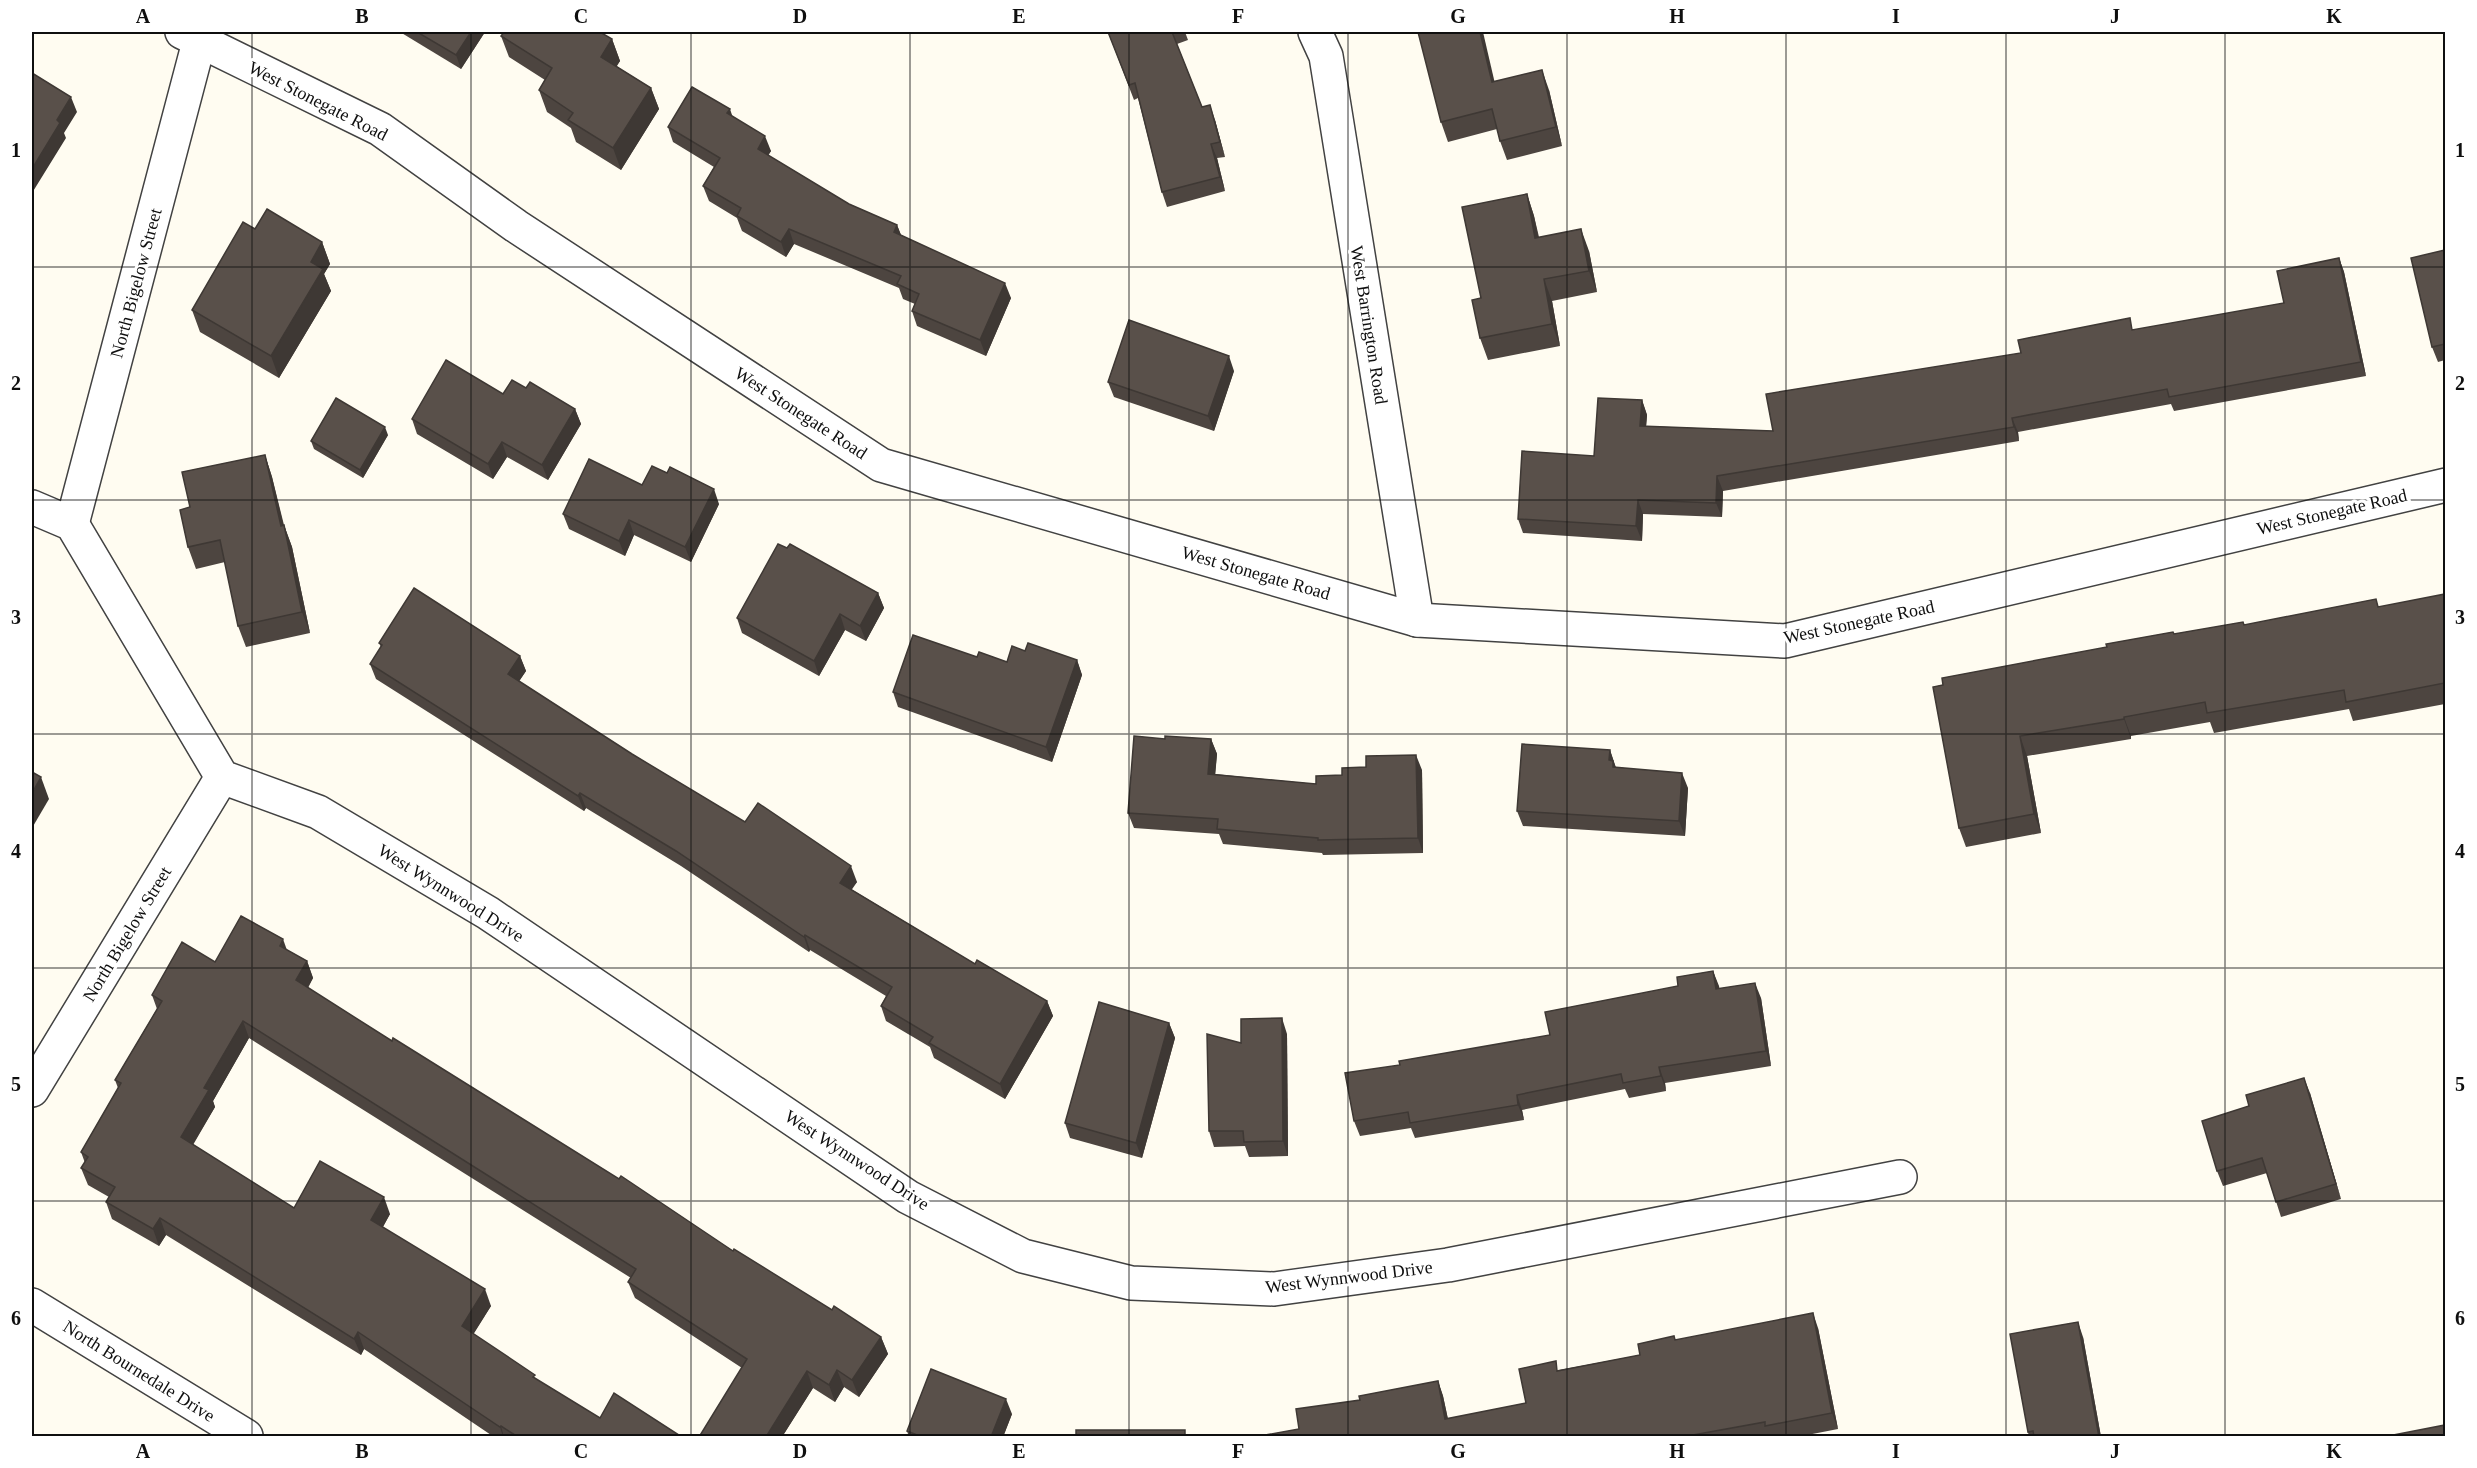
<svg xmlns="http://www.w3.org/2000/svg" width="2477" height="1468" viewBox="0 0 2477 1468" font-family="'Times New Roman',serif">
<rect width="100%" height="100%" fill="#fffcf1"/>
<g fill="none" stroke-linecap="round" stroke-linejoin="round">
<defs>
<g id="minor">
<path d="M182,32L380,129L516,226L881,465L1417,620L1785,641L2446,485"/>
<path d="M1315,32L1326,56L1417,620"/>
<path d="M32,507L72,524L222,777L318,812L488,913L908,1197L1023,1256L1131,1283L1274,1289L1448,1265L1900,1177"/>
<path d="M72,524L199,42"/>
<path d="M32,1090L222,777"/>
<path d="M32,1305L246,1436"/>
</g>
</defs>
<use href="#minor" stroke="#424242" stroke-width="36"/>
<use href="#minor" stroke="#fff" stroke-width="33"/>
</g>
<g fill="#4d4540">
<path d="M400,32H485L461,69Z"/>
<path d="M1108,32H1185L1188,40L1177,44L1202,107L1215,120L1225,157L1217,158L1225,191L1167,207L1162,192L1138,98L1134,100Z"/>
<path d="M501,36L612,39L620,61L616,66L651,88L659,109L621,170L576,142L571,128L547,112L539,90L545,80L509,57Z"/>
<path d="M1495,82L1549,90L1562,146L1507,160L1500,141L1497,129L1448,142L1441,122Z"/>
<path d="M733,117L771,151L768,155L849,204L897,225L901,235L1011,298L986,356L917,326L912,311L915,304L903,299L899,288L794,244L786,257L742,231L737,218L709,201L703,186L714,167L673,142L668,127Z"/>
<path d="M1527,194L1534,216L1539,237L1589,251L1597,292L1552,301L1560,346L1488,360L1480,338Z"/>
<path d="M255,229L322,242L330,264L324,274L331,291L279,378L200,332L192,310Z"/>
<path d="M2445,250V360L2438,362L2432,347Z"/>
<path d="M2339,258L2344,272L2366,376L2174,411L2171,404L2018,432L2019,441L1723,491L1722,517L1643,514L1642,541L1523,533L1518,519L1594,456L1642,400L1647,415L1646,426L1773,431L2134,330L2284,303Z"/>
<path d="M1234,371L1214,431L1114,397L1108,382Z"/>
<path d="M526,388L575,409L581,424L548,480L507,457L493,479L417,434L412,419Z"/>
<path d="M388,435L363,478L314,449L311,441Z"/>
<path d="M265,455L272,477L284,525L292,547L310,633L246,647L238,626L225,562L196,569L188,547L190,507Z"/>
<path d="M642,485L719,504L691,562L634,535L625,556L569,529L563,514Z"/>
<path d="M878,593L884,608L866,641L845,630L819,676L742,633L737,618Z"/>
<path d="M2445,594V704L2353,721L2349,709L2214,733L2210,722L2131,736V739L2027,756L2041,833L1966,847L1959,828L1933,687L2107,647L2174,634L2379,607Z"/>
<path d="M379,643L520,656L526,671L519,681L632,754L745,822L857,882L851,889L975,964L1047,1001L1053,1016L1005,1099L934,1058L930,1047L886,1021L881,1006L886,996L810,950L809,952L681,866L586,808L584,811L376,679L370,664L381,647Z"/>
<path d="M1025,651L1077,660L1082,675L1052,762L898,707L893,692L977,657L1007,662Z"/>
<path d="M1165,739H1211L1217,754L1215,774L1316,784L1342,775L1422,770L1423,853L1323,855L1322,853L1223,844L1219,834L1134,828L1128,813Z"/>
<path d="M1610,750L1616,768L1688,788L1685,836L1523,826L1517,811Z"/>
<path d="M287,950L307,961L313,978L308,988L392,1041L733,1251L832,1310L881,1337L888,1354L859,1397L844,1387L835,1402L813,1388L782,1437H699L742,1368L635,1298L628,1282L631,1278L249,1038L213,1101L215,1107L193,1145L294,1208L390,1214L383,1227L491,1306L473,1334L536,1379L600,1418L682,1437H494L364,1349L361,1355L166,1235L159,1246L112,1219L106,1202L109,1197L88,1185L81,1168L85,1163L81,1152L118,1088L115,1080L157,1009L152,995L215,962Z"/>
<path d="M1713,971L1719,988L1761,998L1771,1066L1665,1083L1666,1091L1629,1098L1625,1089L1522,1110L1524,1120L1415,1138L1411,1128L1360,1136L1354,1121L1400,1065L1550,1035L1678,986Z"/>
<path d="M1169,1023L1175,1038L1142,1158L1070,1138L1065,1123Z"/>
<path d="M1287,1034L1288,1156L1249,1157L1245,1146L1214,1147L1209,1131L1241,1043Z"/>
<path d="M2310,1093L2341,1199L2281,1217L2267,1173L2223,1186L2217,1171Z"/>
<path d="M1818,1328L1838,1429L1797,1437H1254L1299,1429L1360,1400L1438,1381L1443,1396L1448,1419L1526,1403L1559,1370L1640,1355L1675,1340Z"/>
<path d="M2083,1337L2101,1437H2029L2028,1432Z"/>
<path d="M1012,1414L1003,1437H909L907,1431Z"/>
</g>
<g fill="#3e3834">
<path d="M471,32H485L461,69L456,55Z"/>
<path d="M1480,32H1483L1499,101L1492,82Z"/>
<path d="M612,39L620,61L609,79L601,57Z"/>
<path d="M1542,70L1549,90L1562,146L1556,127Z"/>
<path d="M651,88L659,109L621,170L613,148Z"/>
<path d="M71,97L77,112L64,133L66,138L32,193V169L57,120Z"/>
<path d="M1210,105L1215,120L1225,157L1220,142Z"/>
<path d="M730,109L735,124L727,113Z"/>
<path d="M765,136L771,151L763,164L758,149Z"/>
<path d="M1211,144L1217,158L1225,191L1220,177Z"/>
<path d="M1527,194L1534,216L1543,260L1535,238Z"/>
<path d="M897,225L903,240L894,232Z"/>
<path d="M789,229L794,244L786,257L781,242Z"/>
<path d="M1581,229L1589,251L1597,292L1589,271Z"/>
<path d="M322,242L330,264L324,274L331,291L279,378L271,356L311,262Z"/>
<path d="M2339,258L2344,272L2366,376L2361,362Z"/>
<path d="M1544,279L1552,301L1560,346L1552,324Z"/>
<path d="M1005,283L1011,298L986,356L980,340Z"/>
<path d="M1229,356L1234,371L1214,431L1208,416Z"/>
<path d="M1642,400L1647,415L1645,441L1640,426Z"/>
<path d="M575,409L581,424L548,480L542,465Z"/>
<path d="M2012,418L2018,432L2019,441L2014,427Z"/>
<path d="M385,427L388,435L363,478L360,470Z"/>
<path d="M502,442L507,457L493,479L488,464Z"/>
<path d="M265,455L272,477L286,536L284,525L292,547L310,633L302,612Z"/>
<path d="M1717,476L1723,491L1722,517L1716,503Z"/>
<path d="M714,489L719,504L691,562L685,547Z"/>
<path d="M1638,500L1643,514L1642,541L1636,526Z"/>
<path d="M629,520L634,535L625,556L619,541Z"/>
<path d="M878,593L884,608L866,641L860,626Z"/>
<path d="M840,614L845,630L819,676L814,661Z"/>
<path d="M520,656L526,671L514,689L508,674Z"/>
<path d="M1077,660L1082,675L1052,762L1046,747Z"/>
<path d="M2124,717L2131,736V739L2124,719Z"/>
<path d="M2020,736L2027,756L2041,833L2034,814Z"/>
<path d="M1211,739L1217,754L1214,789L1208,774Z"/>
<path d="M1610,750L1615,765L1619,776L1615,774L1609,760Z"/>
<path d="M1416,755L1422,770L1423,853L1418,838Z"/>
<path d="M1682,773L1688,788L1685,836L1679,821Z"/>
<path d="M41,777L49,799L32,828V793Z"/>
<path d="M580,793L586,808L584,811L578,796Z"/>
<path d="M851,866L857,882L846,898L840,883Z"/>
<path d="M805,935L810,950L809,952L804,937Z"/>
<path d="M283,939L289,956L280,946Z"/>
<path d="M307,961L313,978L302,997L296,980Z"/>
<path d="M1713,971L1719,986L1722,1004L1716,989Z"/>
<path d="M1755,983L1761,998L1771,1066L1766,1051Z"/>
<path d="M1047,1001L1053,1016L1005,1099L1000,1084Z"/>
<path d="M1282,1018L1287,1034L1288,1156L1283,1141Z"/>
<path d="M243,1021L249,1038L213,1101L215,1107L187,1154L181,1137L204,1088Z"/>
<path d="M1169,1023L1175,1038L1142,1158L1136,1143Z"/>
<path d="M1659,1067L1665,1083L1666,1091L1661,1076Z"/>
<path d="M2304,1078L2310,1093L2341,1199L2336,1184Z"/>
<path d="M1517,1095L1522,1110L1524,1120L1518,1105Z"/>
<path d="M384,1197L390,1214L377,1237L371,1220Z"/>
<path d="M160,1218L166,1235L159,1246L153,1229Z"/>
<path d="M485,1289L491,1306L468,1343L462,1326Z"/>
<path d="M1813,1313L1818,1328L1838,1429L1832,1413Z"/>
<path d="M2078,1322L2083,1337L2101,1437H2099Z"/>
<path d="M358,1332L364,1349L361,1355L354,1339Z"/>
<path d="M881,1337L888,1354L859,1397L852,1380Z"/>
<path d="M837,1370L844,1387L835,1402L829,1385Z"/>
<path d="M807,1371L813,1388L782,1437H766Z"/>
<path d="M1438,1381L1443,1396L1451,1434L1445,1419Z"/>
<path d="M1006,1399L1012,1414L1003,1437H991Z"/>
<path d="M501,1426L504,1437H503L500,1427Z"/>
</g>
<g fill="#59504a" stroke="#3e3834" stroke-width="1.5">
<path d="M417,32H471L456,55Z"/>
<path d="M504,32H600L612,39L601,57L651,88L613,148L568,120L573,113L539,90L552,68L501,36Z"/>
<path d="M1108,32H1172L1202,107L1210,105L1220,142L1211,144L1220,177L1162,192L1135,83L1129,85Z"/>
<path d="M1418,32H1480L1492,82L1542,70L1556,127L1500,141L1492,109L1441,122Z"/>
<path d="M32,73L71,97L57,120L60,123L32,169Z"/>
<path d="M692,87L730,109L727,113L765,136L758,149L849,204L897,225L894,232L1005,283L980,340L912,311L919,294L897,284L901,276L789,229L781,242L737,216L741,208L703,186L720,158L668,127Z"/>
<path d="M1527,194L1535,238L1581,229L1589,271L1544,279L1552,324L1480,338L1472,300L1481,298L1462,207Z"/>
<path d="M267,209L322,242L311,262L323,269L271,356L192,310L243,222L255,229Z"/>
<path d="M2445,250V344L2432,347L2411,258Z"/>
<path d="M2339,258L2361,362L2169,397L2167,389L2012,418L2014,427L1717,476L1716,503L1638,500L1636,526L1518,519L1522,451L1594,456L1598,398L1642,400L1640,426L1773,431L1766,394L2021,353L2018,340L2130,318L2132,330L2284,303L2277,271Z"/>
<path d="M1129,320L1229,356L1208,416L1108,382Z"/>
<path d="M446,360L503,394L512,380L526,388L530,382L575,409L542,465L502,442L488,464L412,419Z"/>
<path d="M336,398L385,427L360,470L311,441Z"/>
<path d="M265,455L281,526L284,525L302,612L238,626L220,540L188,547L180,510L190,507L182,472Z"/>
<path d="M589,459L642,485L652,466L667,473L670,467L714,489L685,547L629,520L619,541L563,514Z"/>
<path d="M778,544L787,548L790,544L878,593L860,626L840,614L814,661L737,618Z"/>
<path d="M414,588L520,656L508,674L632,754L745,822L758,803L851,866L840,883L975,964L977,960L1047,1001L1000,1084L929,1043L933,1037L881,1006L892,987L805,935L804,937L676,851L580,793L578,796L370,664L382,645L379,643Z"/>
<path d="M2445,594V683L2346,702L2344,690L2207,713L2205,702L2124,717V719L2020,736L2034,814L1959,828L1933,687L1943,685L1942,678L2107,647L2106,644L2173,632L2174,634L2243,622L2244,625L2376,599L2378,607Z"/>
<path d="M913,635L977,657L979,652L1007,662L1012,646L1025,651L1028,643L1077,660L1046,747L893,692Z"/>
<path d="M1134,736L1165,739V736L1211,739L1208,774L1316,784V776L1342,775V768L1366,767V756L1416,755L1418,838L1318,840V838L1217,829L1218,819L1128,813Z"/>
<path d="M1522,744L1610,750L1609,760L1613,761V767L1682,773L1679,821L1517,811Z"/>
<path d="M32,772L41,777L32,793Z"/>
<path d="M241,916L283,939L280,946L307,961L296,980L392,1041L393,1038L619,1179L621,1176L733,1251L734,1249L832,1310L834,1306L881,1337L852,1380L837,1370L829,1385L807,1371L766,1437H699L747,1359L628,1282L636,1269L243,1021L204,1088L209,1090L181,1137L294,1208L320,1161L384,1197L371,1220L485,1289L462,1326L535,1375L533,1377L600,1418L614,1393L682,1437H518L501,1426L500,1427L358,1332L354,1339L160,1218L153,1229L106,1202L115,1187L81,1168L88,1157L81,1152L121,1083L115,1080L162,1001L152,995L182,942L215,962Z"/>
<path d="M1713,971L1716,989L1755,983L1766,1051L1659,1067L1661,1076L1623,1083L1621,1074L1517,1095L1518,1105L1410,1123L1408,1112L1354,1121L1345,1073L1400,1065L1399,1061L1550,1035L1545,1012L1678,986L1677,977Z"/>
<path d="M1099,1002L1169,1023L1136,1143L1065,1123Z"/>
<path d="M1282,1018L1283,1141L1244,1142L1243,1131H1209L1207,1034L1241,1043V1019Z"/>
<path d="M2304,1078L2336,1184L2276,1202L2262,1158L2217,1171L2202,1121L2249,1106L2246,1095Z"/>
<path d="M1813,1313L1832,1413L1765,1426V1422L1682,1437H1254L1299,1429L1296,1409L1360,1400L1359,1396L1438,1381L1445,1419L1526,1403L1519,1369L1556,1361L1557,1371L1640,1355L1638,1344L1674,1336L1675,1340Z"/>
<path d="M2078,1322L2099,1437H2034L2033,1431L2028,1432L2010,1334Z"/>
<path d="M931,1369L1006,1399L991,1437H922L907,1431Z"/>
<path d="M2445,1425V1437H2383Z"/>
<rect x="1076" y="1430" width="109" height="7"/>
</g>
<path fill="none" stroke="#0f0f0f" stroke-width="1.5" stroke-opacity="0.55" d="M252,32V1436M471,32V1436M691,32V1436M910,32V1436M1129,32V1436M1348,32V1436M1567,32V1436M1786,32V1436M2006,32V1436M2225,32V1436M32,267H2446M32,500H2446M32,734H2446M32,968H2446M32,1201H2446"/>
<g text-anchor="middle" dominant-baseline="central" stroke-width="6" stroke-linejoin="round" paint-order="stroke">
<g font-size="18" fill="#0f0f0f" stroke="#fff">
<text transform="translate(318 101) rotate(27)">West Stonegate Road</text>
<text transform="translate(136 283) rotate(-75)">North Bigelow Street</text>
<text transform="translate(1369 325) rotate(81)">West Barrington Road</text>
<text transform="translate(801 413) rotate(33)">West Stonegate Road</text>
<text transform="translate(2332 512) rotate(-13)">West Stonegate Road</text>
<text transform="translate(1256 573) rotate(16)">West Stonegate Road</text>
<text transform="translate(1859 622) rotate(-12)">West Stonegate Road</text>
<text transform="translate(451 893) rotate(32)">West Wynnwood Drive</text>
<text transform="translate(127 934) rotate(-59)">North Bigelow Street</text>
<text transform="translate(857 1160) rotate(33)">West Wynnwood Drive</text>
<text transform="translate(1349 1277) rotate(-7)">West Wynnwood Drive</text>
<text transform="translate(139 1371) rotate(32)">North Bournedale Drive</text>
</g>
</g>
<rect width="2477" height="1468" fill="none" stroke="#ffffff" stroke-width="66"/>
<rect x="33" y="33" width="2411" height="1402" fill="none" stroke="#0f0f0f" stroke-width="2"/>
<g font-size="20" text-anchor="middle" font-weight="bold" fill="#0f0f0f">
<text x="143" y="23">A</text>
<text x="362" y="23">B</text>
<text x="581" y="23">C</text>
<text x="800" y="23">D</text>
<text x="1019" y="23">E</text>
<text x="1238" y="23">F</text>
<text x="1458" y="23">G</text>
<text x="1677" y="23">H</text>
<text x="1896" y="23">I</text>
<text x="2115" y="23">J</text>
<text x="2334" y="23">K</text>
<text x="16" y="157">1</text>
<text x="2460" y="157">1</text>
<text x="16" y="390">2</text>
<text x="2460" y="390">2</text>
<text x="16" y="624">3</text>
<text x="2460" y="624">3</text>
<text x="16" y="858">4</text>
<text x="2460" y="858">4</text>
<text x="16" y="1091">5</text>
<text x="2460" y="1091">5</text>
<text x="16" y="1325">6</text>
<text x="2460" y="1325">6</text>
<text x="143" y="1458">A</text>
<text x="362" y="1458">B</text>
<text x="581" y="1458">C</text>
<text x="800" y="1458">D</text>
<text x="1019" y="1458">E</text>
<text x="1238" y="1458">F</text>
<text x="1458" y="1458">G</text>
<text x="1677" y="1458">H</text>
<text x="1896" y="1458">I</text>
<text x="2115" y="1458">J</text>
<text x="2334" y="1458">K</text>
</g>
</svg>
